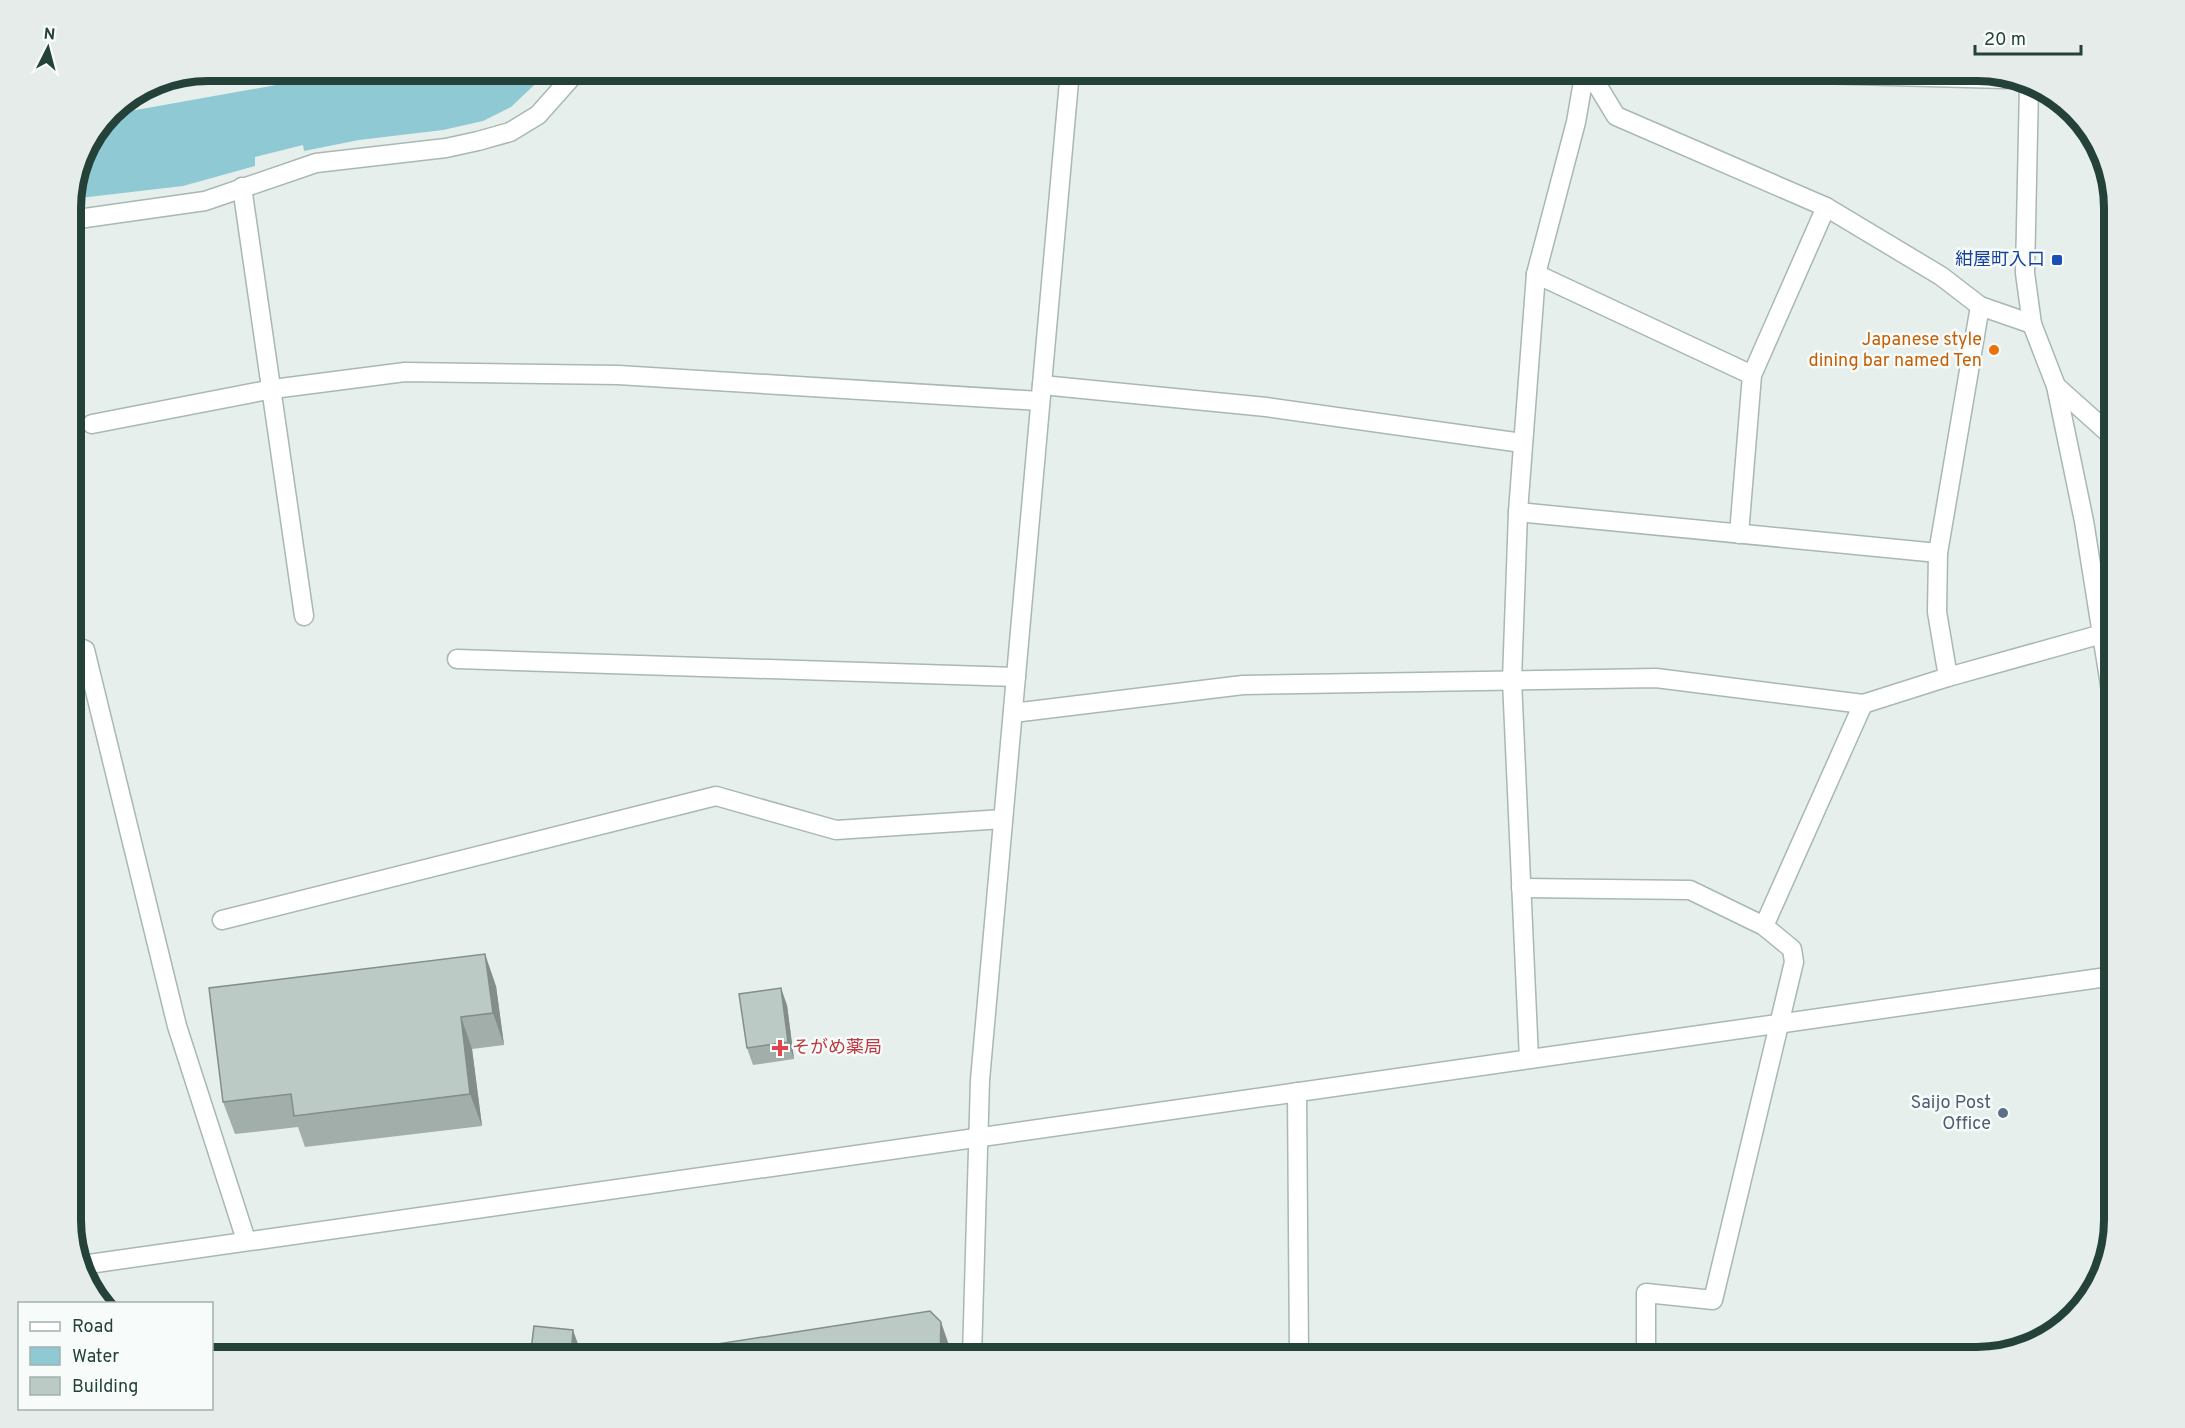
<svg xmlns="http://www.w3.org/2000/svg" width="2185" height="1428" viewBox="0 0 2185 1428" font-family="Overpass,'Noto Sans JP',sans-serif">
<rect width="100%" height="100%" fill="#e6efeb"/>
<path fill="#8ec9d4" d="M354,71H549L511,107L483,121L443,130L359,140L304,151L303,145L255,157V166L183,186L71,199L81,155L108,115Z"/>
<g fill="none" stroke-linecap="round" stroke-linejoin="round">
<defs>
<g id="minor">
<path d="M1588,70L1616,116L1826,207L1941,276L1980,306L2032,324"/>
<path d="M242,187L304,616"/>
<path d="M71,220L205,201L316,163L446,148L478,141L510,132L538,115L578,70"/>
<path d="M1536,274L1752,375"/>
<path d="M1042,385L1266,407L1522,443"/>
<path d="M2056,386L2114,438"/>
<path d="M92,424L273,389L405,372L618,375L1040,401"/>
<path d="M1518,512L1938,553"/>
<path d="M1739,534L1752,375L1826,207"/>
<path d="M71,644L85,650L177,1026L246,1240"/>
<path d="M457,659L1016,677"/>
<path d="M1948,677L1937,612L1938,553L1980,306"/>
<path d="M1013,713L1243,685L1656,678L1863,704L1948,677L2102,634L2114,633"/>
<path d="M1521,888L1690,890L1764,926L1792,949L1794,962L1713,1300L1646,1293V1357"/>
<path d="M222,920L716,796L836,830L1003,819"/>
<path d="M1764,926L1863,704"/>
<path d="M1529,1059L1512,680L1518,512L1536,274L1576,122L1585,70"/>
<path d="M1297,1092L1299,1357"/>
<path d="M972,1357L980,1080L1070,70"/>
</g>
<g id="tertiary">
<path d="M1662,70L2005,79"/>
<path d="M2029,86L2025,273L2032,324L2056,386L2084,521L2114,710"/>
<path d="M82,1265L2114,976"/>
</g>
</defs>
<use href="#minor" stroke="#a8b8b2" stroke-width="21"/>
<use href="#tertiary" stroke="#a8b8b2" stroke-width="21"/>
<use href="#minor" stroke="#fff" stroke-width="18"/>
<use href="#tertiary" stroke="#fff" stroke-width="18"/>
</g>
<g fill="#a1aea9">
<path d="M496,986L504,1045L472,1049L482,1126L305,1147L298,1127L235,1134L223,1102Z"/>
<path d="M787,1005L794,1059L753,1065L747,1048Z"/>
</g>
<g fill="#838d89">
<path d="M485,954L496,986L504,1045L493,1013Z"/>
<path d="M781,988L787,1005L794,1059L788,1042Z"/>
<path d="M461,1017L472,1049L482,1126L470,1094Z"/>
<path d="M941,1322L952,1354V1358H940Z"/>
<path d="M573,1330L583,1358H571Z"/>
</g>
<g fill="#bbcac4" stroke="#838d89" stroke-width="1.5">
<path d="M485,954L493,1013L461,1017L470,1094L294,1116L291,1094L223,1102L209,988Z"/>
<path d="M781,988L788,1042L747,1048L739,994Z"/>
<path d="M930,1311L941,1322L940,1358H628Z"/>
<path d="M534,1326L573,1330L571,1358H530Z"/>
</g>
<rect fill="#1a4fb4" stroke="#f7fbf9" stroke-width="2" x="2051" y="254" width="12" height="12" rx="3"/>
<circle fill="#e8710a" stroke="#f7fbf9" stroke-width="2" cx="1994" cy="350" r="6"/>
<path fill="#e0444e" stroke="#f7fbf9" stroke-width="2" d="M777 1039h6v6h6v6h-6v6h-6v-6h-6v-6h6z"/>
<circle fill="#5c6f8a" stroke="#f7fbf9" stroke-width="2" cx="2003" cy="1113" r="6"/>
<g text-anchor="middle" dominant-baseline="central" stroke-width="5" stroke-linejoin="round" paint-order="stroke">
<g font-size="18" fill="#164399" stroke="#f7fbf9" text-anchor="end">
<text x="2045" y="260">紺屋町入口</text>
</g>
<g font-size="18" fill="#c56008" stroke="#f7fbf9" text-anchor="end">
<text x="1982" y="340">Japanese style<tspan x="1982" dy="21">dining bar named Ten</tspan></text>
</g>
<g font-size="18" fill="#be3a42" stroke="#f7fbf9" text-anchor="start">
<text x="792" y="1048">そがめ薬局</text>
</g>
<g font-size="18" fill="#4e5e75" stroke="#f7fbf9" text-anchor="end">
<text x="1991" y="1103">Saijo Post<tspan x="1991" dy="21">Office</tspan></text>
</g>
</g>
<path d="M0 0H2185V1428H0ZM208 81H1977A127 127 0 0 1 2104 208V1220A127 127 0 0 1 1977 1347H208A127 127 0 0 1 81 1220V208A127 127 0 0 1 208 81Z" fill="#e6ecea" fill-rule="evenodd"/>
<path fill="none" stroke="#24423a" stroke-width="8" d="M208 81H1977A127 127 0 0 1 2104 208V1220A127 127 0 0 1 1977 1347H208A127 127 0 0 1 81 1220V208A127 127 0 0 1 208 81Z"/>
<rect x="18" y="1302" width="195" height="108" fill="#f7fbf9" stroke="#a3b1ad" stroke-width="1.5"/>
<rect x="30" y="1322" width="30" height="9" fill="#ffffff" stroke="#a3b1ad" stroke-width="1.5"/>
<text x="72" y="1332" font-size="18" fill="#24423a">Road</text>
<rect x="30" y="1347" width="30" height="18" fill="#8ec9d4" stroke="#a3b1ad" stroke-width="1.5"/>
<text x="72" y="1362" font-size="18" fill="#24423a">Water</text>
<rect x="30" y="1377" width="30" height="18" fill="#bbcac4" stroke="#a3b1ad" stroke-width="1.5"/>
<text x="72" y="1392" font-size="18" fill="#24423a">Building</text>
<g transform="translate(48 48) rotate(6)" stroke="#f7fbf9" stroke-width="4.5" paint-order="stroke">
<path d="M0-4.5L10 22L0 15L-10 22Z" fill="#24423a"/>
<text y="-9" font-size="16" font-weight="bold" text-anchor="middle" fill="#24423a">N</text>
</g>
<path d="M1975 45v9h106v-9" fill="none" stroke="#24423a" stroke-width="3"/>
<text x="1984" y="45" font-size="18" fill="#24423a" stroke="#f7fbf9" stroke-width="4.5" paint-order="stroke">20 m</text>
</svg>
